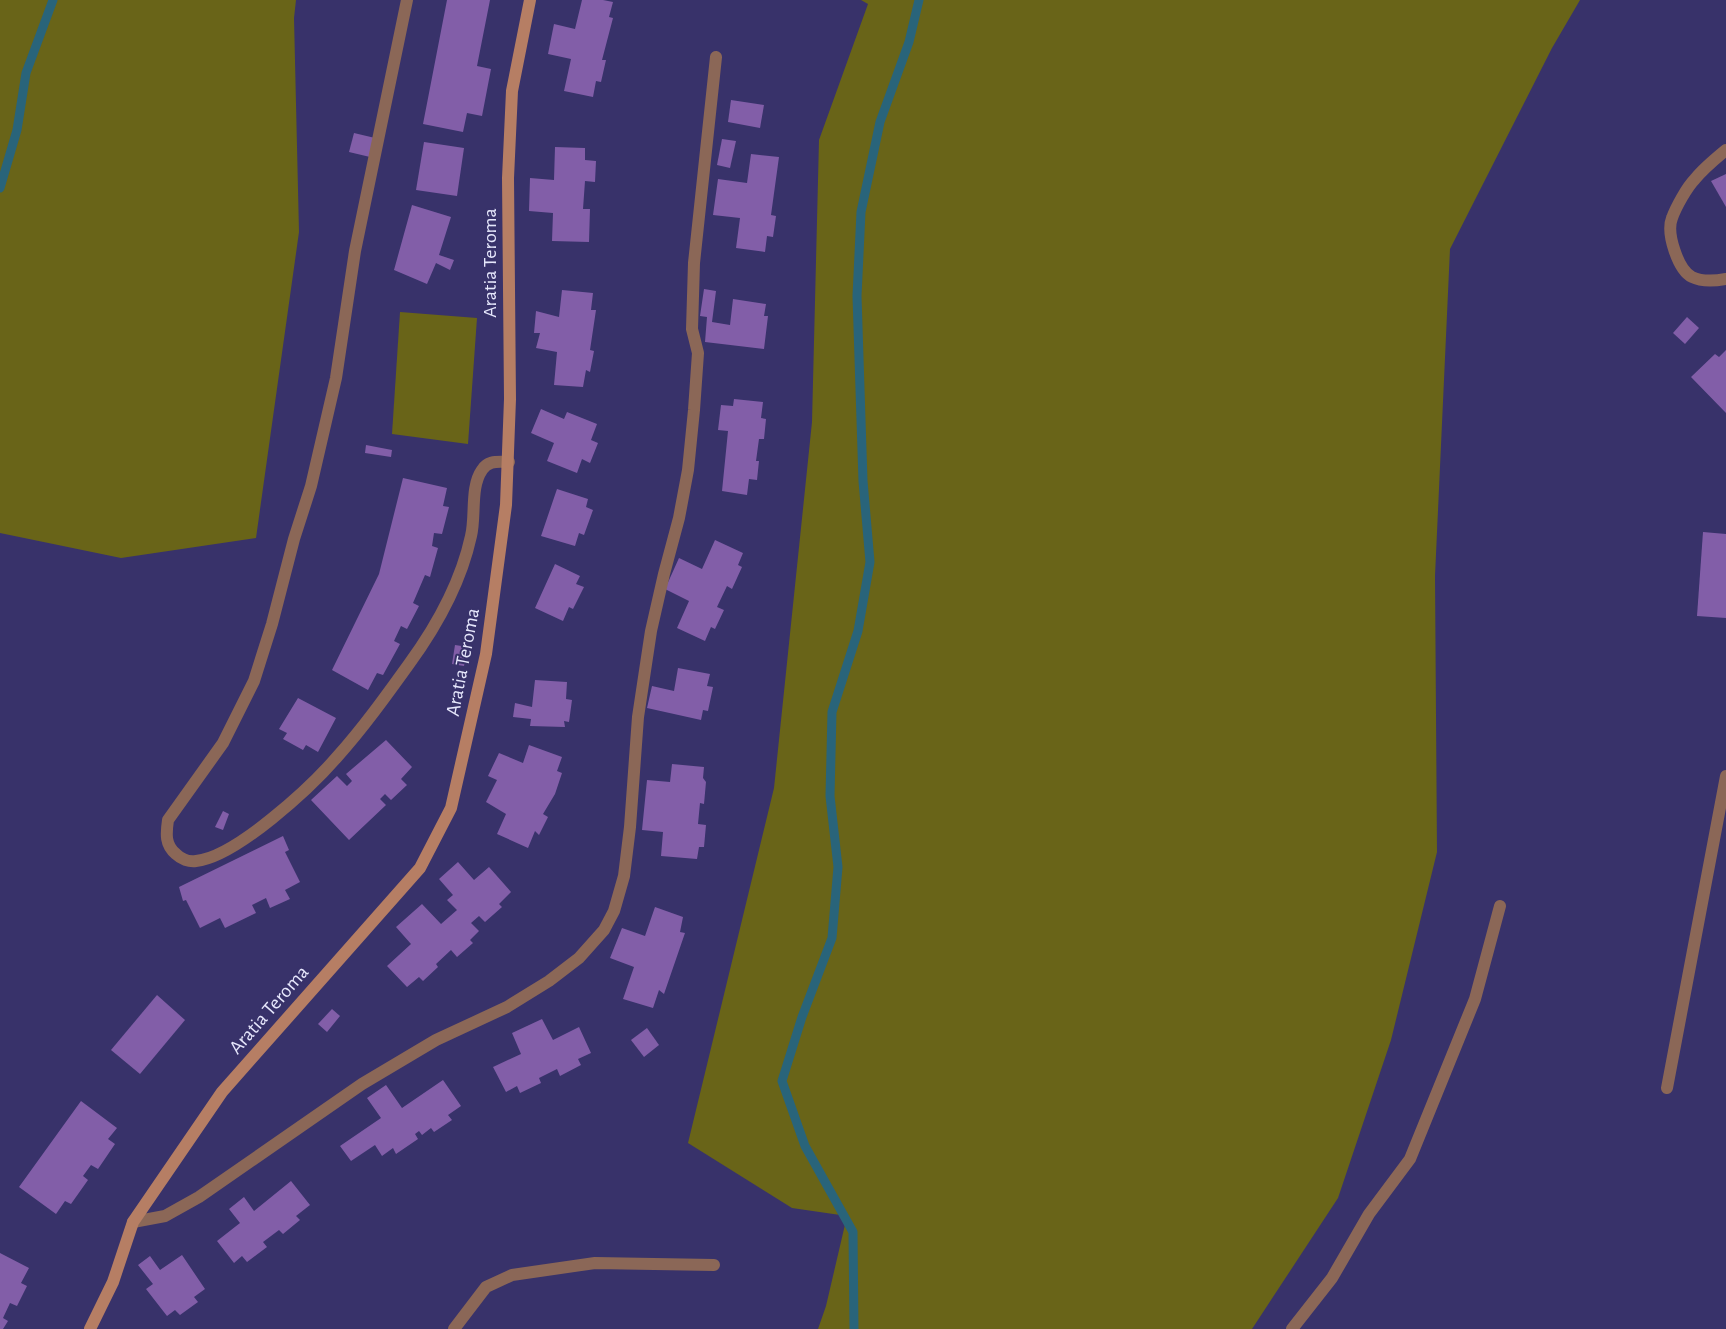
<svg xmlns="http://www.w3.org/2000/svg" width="1726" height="1329" viewBox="0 0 1726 1329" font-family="'Alegreya Sans',sans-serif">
<rect width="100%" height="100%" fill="#38326a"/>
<g fill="#696418">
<path d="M0,0H296L294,18L299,232L256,538L121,558L0,533Z"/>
<path d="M861,0H1580L1552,48L1450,249L1435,576L1437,852L1391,1040L1338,1198L1252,1329H818L826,1306L847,1216L792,1208L688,1143L774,788L812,422L819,140L868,4Z"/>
<path d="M400,312L477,318L468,444L392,434Z"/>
</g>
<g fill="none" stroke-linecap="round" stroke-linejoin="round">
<g stroke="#29647a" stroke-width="9">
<path d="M0,188L17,130L26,73L53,0"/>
<path d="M854,1329L853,1232L805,1146L782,1081L802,1017L832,938L838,867L830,796L832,712L858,631L870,562L863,481L860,389L857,296L861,212L880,122L909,42L919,0"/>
</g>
</g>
<g fill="#825ea8">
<path d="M447,0H490L477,66L491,69L482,116L467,113L463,132L423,124Z"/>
<path d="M582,0H603L613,2L609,17L613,18L602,60H606L601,82L596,81L593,97L564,91L571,59L548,54L554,24L575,29Z"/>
<path d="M731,100L764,105L760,128L728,122Z"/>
<path d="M354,133L375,138L370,157L349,152Z"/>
<path d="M722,139L736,141L730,168L717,165Z"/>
<path d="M424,142L464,148L457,196L416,190Z"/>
<path d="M555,147L585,148V160L596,161L595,182L585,181L583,209H590L589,242L552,241L553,213L529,211L530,178L554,180Z"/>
<path d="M751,154L779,157L771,215L776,216L773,237L767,236L765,252L736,248L740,218L713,215L718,179L747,183Z"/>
<path d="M1726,174V207L1711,181Z"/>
<path d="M412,205L451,217L439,255L454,260L450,270L436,263L427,284L394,270Z"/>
<path d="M704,289L716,291L712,322L730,325L733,299L766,304L764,316H768L764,349L705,342L707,317L700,316Z"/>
<path d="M562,290L593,293L591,310H596L590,350L594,351L590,372L586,370L583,387L554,385L557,352L536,348L540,333H534L536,311L559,317Z"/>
<path d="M1687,317L1699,328L1685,344L1673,333Z"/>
<path d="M1726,350V413L1691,377L1715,354L1719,357Z"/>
<path d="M734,399L763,402L761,418L766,419L764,439H759L756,461H759L757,480L749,479L747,495L722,491L728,431L718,430L721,405L733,406Z"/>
<path d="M541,409L564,419L567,412L597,424L591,440L598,443L590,463L582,459L577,473L547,461L554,443L531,433Z"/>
<path d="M366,445L392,450L391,457L365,453Z"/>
<path d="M403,478L447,488L443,506L449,507L442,534L434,533L432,546L438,548L430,577L425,575L413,603L419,606L407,629L401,626L394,641L400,644L383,675L377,673L368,690L332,670L379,574Z"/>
<path d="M557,489L588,499L586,507L593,510L584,535L579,533L575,546L541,536Z"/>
<path d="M1703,532L1726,534V618L1697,616Z"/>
<path d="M715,540L743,553L738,565L742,567L732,589L727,586L717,607L724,610L715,629L711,627L705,641L677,628L689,601L665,589L679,558L702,569Z"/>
<path d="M555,564L580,576L576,584L584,587L573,609L569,607L563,621L535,608Z"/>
<path d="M455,645L468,647L464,666L452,664Z"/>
<path d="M678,668L710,674L707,686L713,687L708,711L703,710L701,720L647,708L652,686L674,691Z"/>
<path d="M535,680L567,682L566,699L572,700L569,722L564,721L565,727L530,726L531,719L513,717L515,703L532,707Z"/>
<path d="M298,698L336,718L318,752L306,745L303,750L283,739L287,733L279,729Z"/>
<path d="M386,740L412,767L401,779L407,785L391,800L385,794L380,799L386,805L349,840L311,800L337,776L347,786L352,781L346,774Z"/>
<path d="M529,745L562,757L557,771L562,773L555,794L543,814L548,817L539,835L535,831L528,848L497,834L506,814L486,802L497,780L488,776L499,753L523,763Z"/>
<path d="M672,764L704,767L703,778L706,782L704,804L700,803L698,824L706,825L704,847H699L697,859L661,856L663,832L642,830L647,780L670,782Z"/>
<path d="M223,811L229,814L223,830L215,827Z"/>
<path d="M283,836L289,850L285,852L300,882L285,890L290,899L270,908L266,898L252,905L256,913L225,928L220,918L200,928L186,900L183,901L179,887Z"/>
<path d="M458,862L474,880L489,867L511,892L499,904L502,907L485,922L479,916L471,923L479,931L470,940L473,943L457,957L451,950L436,964L438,967L423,981L419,977L407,987L387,966L411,944L396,927L422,904L441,924L457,910L447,900L453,895L439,879Z"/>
<path d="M655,907L683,917L680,932L685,933L664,994L659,990L653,1008L623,999L634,967L610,958L622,928L645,936Z"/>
<path d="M157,995L185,1020L140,1074L111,1050Z"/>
<path d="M332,1009L340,1016L327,1032L318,1024Z"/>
<path d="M542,1019L553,1040L579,1027L591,1053L578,1059L581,1065L560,1076L557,1069L539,1078L541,1083L520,1093L517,1086L506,1092L493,1067L521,1054L512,1033Z"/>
<path d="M647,1028L659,1045L644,1057L631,1040Z"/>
<path d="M443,1080L461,1106L448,1115L452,1120L434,1132L431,1128L422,1135L419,1131L415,1134L418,1139L396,1154L393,1148L382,1156L375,1145L351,1161L340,1146L381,1118L367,1098L386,1085L402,1108Z"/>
<path d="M81,1101L117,1128L108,1139L115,1144L98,1169L91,1165L83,1176L88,1180L71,1204L65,1201L56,1214L19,1187Z"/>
<path d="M291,1181L310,1205L296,1216L300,1220L283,1234L279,1230L263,1242L267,1247L247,1262L242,1256L234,1263L217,1241L240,1223L229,1209L244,1197L254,1211Z"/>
<path d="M0,1253L29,1268L21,1283L27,1286L17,1306L10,1303L3,1318L8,1321L3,1329H0Z"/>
<path d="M182,1255L205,1289L194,1297L198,1302L180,1315L175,1310L167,1316L146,1289L153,1284L138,1265L150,1256L160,1270Z"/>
</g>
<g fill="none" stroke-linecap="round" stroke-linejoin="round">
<g stroke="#8b6757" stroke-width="12">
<path d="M454,1329L486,1287L512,1275L595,1263L714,1265"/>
<path d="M1292,1329L1332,1278L1369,1214L1410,1159L1475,999L1500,906"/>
</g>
<g stroke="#8b6757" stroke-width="12">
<path d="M407,0L355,251L336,378L311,486L294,539L272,624L254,681L223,743L168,820C166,834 165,845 176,854C181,859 189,862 196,861C236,857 311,787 337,757C363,728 386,696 409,664C436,627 461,582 471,536C476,516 470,487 482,470C488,460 498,462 509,462"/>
<path d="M1726,150C1715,159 1704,168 1695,179C1687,187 1676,207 1672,218C1666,233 1678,270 1692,277C1702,282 1715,281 1726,279"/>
<path d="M1667,1088L1726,776"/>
<path d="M133,1222L165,1216L199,1197L362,1084L436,1040L507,1007L549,981L579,958L604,930L614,911L624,876L630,827L638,717L651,631L664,574L679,518L688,470L694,410L698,353L692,329L694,263L716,57"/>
</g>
<path stroke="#b67e64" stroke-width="12" d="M90,1329L113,1282L133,1222L222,1092L420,868L451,808L486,654L506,505L510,399L508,178L512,91L530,0"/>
</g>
<g text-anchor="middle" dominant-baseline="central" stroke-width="4" stroke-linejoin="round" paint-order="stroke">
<g font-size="20" fill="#e6e7fc" stroke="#38326a">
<text transform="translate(490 263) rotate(-90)">Aratia Teroma</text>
<text transform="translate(463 662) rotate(-79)">Aratia Teroma</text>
<text transform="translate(269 1010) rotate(-49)">Aratia Teroma</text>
</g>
</g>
</svg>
